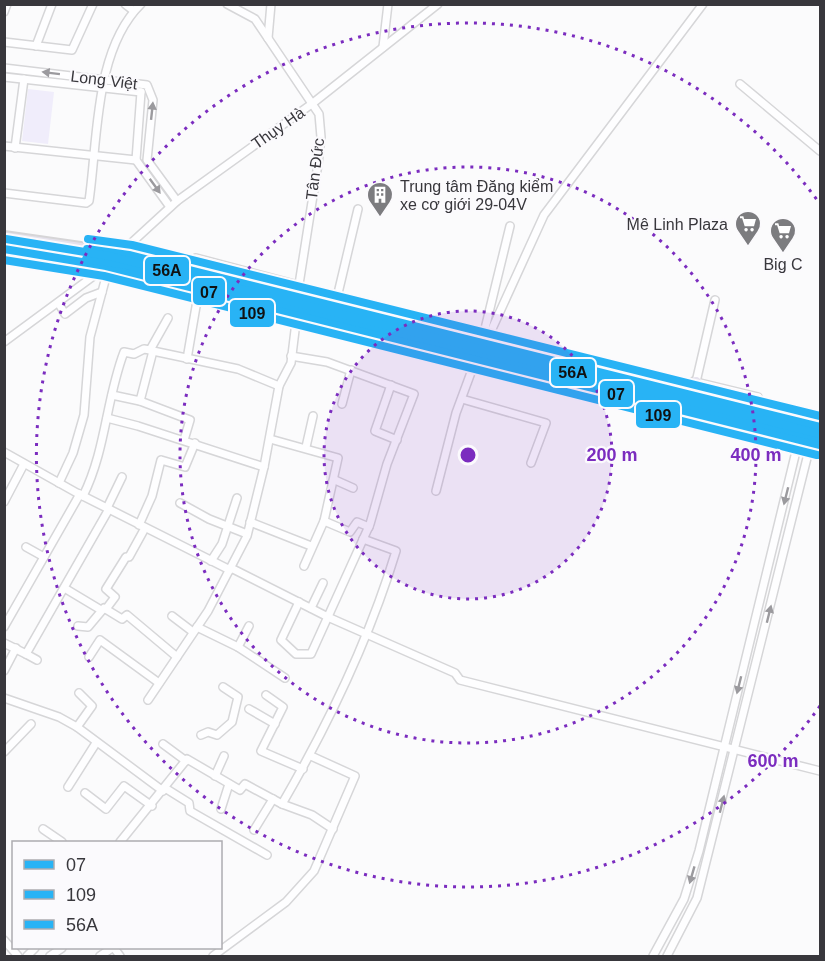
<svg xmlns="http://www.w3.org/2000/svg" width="825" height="961" viewBox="0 0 825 961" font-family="Arial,sans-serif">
<rect width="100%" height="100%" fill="#fbfbfc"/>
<path fill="#f0edfb" d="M28,89L54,92L48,144L22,141Z"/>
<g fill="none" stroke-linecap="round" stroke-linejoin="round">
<defs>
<g id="minor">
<path d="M125,4L134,11"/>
<path d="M227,4L255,19L319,114L321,137L318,164L297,297"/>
<path d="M4,12L7,4"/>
<path d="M268,38L271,4"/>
<path d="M4,42L72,50L93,4"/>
<path d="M36,46L52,4"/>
<path d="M383,47L388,4"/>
<path d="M4,68L147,85L153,100L147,160L177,201"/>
<path d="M4,77L141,92"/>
<path d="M740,84L820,151"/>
<path d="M141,92L136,160L170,207"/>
<path d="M4,146L136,160"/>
<path d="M15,148L24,79"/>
<path d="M4,193L86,203L89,201C98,140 94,50 141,4"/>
<path d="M191,270L196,258L298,285"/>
<path d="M143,286L149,276"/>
<path d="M297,291L336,300"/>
<path d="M715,300L696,382L758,397"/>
<path d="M59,304L65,314L86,298L102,292"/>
<path d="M335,306L358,209"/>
<path d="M483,336L492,329L544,215L703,4"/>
<path d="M483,337L510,226"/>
<path d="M4,342L103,269L177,201L313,103L438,4"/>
<path d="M153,351L238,369L279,386"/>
<path d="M291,356L327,362L414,394L387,464L370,524L311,654H296L281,640L299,602"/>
<path d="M187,359L199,289"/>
<path d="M391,385L375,431L397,440"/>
<path d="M112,395L140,401L153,351L150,350L168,318"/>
<path d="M462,399L546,423L531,463"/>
<path d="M140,401L190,420L184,440"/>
<path d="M342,404L351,370"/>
<path d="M107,418L138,426L264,467"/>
<path d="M748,436L809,452"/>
<path d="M270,439L338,458L324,521L304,566"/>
<path d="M306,447L313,416"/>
<path d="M4,452L77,493L230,570"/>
<path d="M335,480L353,488"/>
<path d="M59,483L73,453L84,415L90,337L106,277L103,269"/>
<path d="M436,491L456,413L476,359"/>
<path d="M83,496C106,450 106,399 124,352L134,354L144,349L150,350"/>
<path d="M4,502L24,464"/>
<path d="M180,503L209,519L247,534"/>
<path d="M107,508L122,477"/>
<path d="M324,521L350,532L357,522L369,527"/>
<path d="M250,522L311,546"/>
<path d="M139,525L152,496L161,460L185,467L195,443"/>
<path d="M26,547L44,557"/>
<path d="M211,561L222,544L237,498"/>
<path d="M231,568L330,618L455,673L460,680L820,771"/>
<path d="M66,589L101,610"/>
<path d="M311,608L323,583"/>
<path d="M106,609L115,597L106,589L126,557H129L145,528"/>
<path d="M172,616L193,632"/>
<path d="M78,626L88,627L104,608L122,619L127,615L177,657"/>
<path d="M4,627L80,494"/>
<path d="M197,627L238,647L285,678"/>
<path d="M4,643L26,654"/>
<path d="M238,647L249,626"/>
<path d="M89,657L100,640L159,683"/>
<path d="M37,660L26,654L109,509"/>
<path d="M4,671L16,648"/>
<path d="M266,695L283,707L261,751L303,769"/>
<path d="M4,698L59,717L77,727L163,791"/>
<path d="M148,700L208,611L247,536L264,467L279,386L291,363L297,314"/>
<path d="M249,709L275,724"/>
<path d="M77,727L92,706L79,693"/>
<path d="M201,735L208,732L217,735L232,722L238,697L223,687"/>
<path d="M163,744L186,761"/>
<path d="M4,752L31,724"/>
<path d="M215,776L224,756"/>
<path d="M68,787L96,743"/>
<path d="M165,788L189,803L190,811L267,855"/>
<path d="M85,793L106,809L124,786L152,806"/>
<path d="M282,804L312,815L333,829"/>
<path d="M221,809L229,784"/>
<path d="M43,829L62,842"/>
<path d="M254,830L273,799"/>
<path d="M120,842L187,759L240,790L245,784L282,804C329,723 369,640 396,551L363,539"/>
<path d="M4,940L18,956"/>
<path d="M114,948L120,956"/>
<path d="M27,956L35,948"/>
<path d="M50,956L62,948"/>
<path d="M100,956L112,948"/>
<path d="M213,956L286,902L314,871L355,776L311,756"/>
<path d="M653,956L684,899L699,851L799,439"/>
<path d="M667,956L697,898L811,442"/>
</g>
<g id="highway">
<path d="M4,237L129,255L820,427"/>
<path d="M4,249L106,266L820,445"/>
<path d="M685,393L696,382L701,397"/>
</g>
</defs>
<use href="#minor" stroke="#d6d6d8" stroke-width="10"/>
<use href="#highway" stroke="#d6d5d7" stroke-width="14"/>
<use href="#minor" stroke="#fefeff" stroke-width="7"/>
<use href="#highway" stroke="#e5e2ed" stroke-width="10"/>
<defs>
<path id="minor-bridge" d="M748,436L758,397"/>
</defs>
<use href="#minor-bridge" stroke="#d6d6d8" stroke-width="10" stroke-linecap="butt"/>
<use href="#minor-bridge" stroke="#fefeff" stroke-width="7"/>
<defs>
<g id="bus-1">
<path d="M4,249L106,266L820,445"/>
<path d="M87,249L129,255L820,427"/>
</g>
<g id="bus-2">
<path d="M86,259L127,265L817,437"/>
<path d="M4,260L104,276L817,455"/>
</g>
<g id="bus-3">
<path d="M6,239L109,256L820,434"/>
<path d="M88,239L132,245L820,416"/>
</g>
</defs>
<use href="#bus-1" stroke="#fbfafd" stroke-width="12"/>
<use href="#bus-2" stroke="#fbfafd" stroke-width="12"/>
<use href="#bus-3" stroke="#fbfafd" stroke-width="12"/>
<use href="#bus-1" stroke="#28b3f5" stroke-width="8"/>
<use href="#bus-2" stroke="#28b3f5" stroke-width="8"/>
<use href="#bus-3" stroke="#28b3f5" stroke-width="8"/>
</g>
<defs><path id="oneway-solid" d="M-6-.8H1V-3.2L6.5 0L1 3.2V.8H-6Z" transform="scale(1.5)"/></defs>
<g fill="#9b9a9e">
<use href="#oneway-solid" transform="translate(51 73) rotate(-173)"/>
<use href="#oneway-solid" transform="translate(152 111) rotate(-84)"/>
<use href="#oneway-solid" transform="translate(155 186) rotate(54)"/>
<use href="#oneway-solid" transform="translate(786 496) rotate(104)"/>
<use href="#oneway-solid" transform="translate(769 614) rotate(-76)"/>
<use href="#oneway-solid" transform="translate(739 685) rotate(104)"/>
<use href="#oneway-solid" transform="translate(722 804) rotate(-76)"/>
<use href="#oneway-solid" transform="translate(692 875) rotate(106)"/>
</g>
<circle cx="468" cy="455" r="144" fill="#7b2cbf" fill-opacity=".12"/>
<g fill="none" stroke="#7b2cbf" stroke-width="3" stroke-dasharray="3 6">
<circle cx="468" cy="455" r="144"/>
<circle cx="468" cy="455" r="288"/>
<path d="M820 706A432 432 0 1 1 820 204"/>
</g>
<defs>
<symbol id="building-pin" viewBox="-11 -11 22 30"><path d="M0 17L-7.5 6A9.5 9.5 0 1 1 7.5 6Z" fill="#7c7c7f" stroke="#fbfafd"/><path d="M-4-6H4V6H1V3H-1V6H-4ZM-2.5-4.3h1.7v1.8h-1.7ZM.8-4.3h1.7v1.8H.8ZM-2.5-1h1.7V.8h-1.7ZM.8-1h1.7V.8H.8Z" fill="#fff"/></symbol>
<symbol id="supermarket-pin" viewBox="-11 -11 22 30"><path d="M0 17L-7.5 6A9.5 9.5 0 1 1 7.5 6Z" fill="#7c7c7f" stroke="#fbfafd"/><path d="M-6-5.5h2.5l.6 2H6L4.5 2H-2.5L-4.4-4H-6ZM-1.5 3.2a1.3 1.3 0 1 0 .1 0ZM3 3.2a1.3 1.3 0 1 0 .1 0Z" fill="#fff"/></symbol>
</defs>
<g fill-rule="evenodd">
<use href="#building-pin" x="365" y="180" width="30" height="40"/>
<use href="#supermarket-pin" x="733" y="209" width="30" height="40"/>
<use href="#supermarket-pin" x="768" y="216" width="30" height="40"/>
</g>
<g text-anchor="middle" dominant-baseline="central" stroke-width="4.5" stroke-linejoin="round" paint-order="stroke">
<g font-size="16" fill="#38373c" stroke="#fbfafd">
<text transform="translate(104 80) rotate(7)">Long Việt</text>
<text transform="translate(278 128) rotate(-35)">Thụy Hà</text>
<text transform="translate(315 169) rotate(-83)">Tân Đức</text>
</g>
<g font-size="16" fill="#38373c" stroke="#fbfafd" text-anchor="start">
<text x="400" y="186">Trung tâm Đăng kiểm<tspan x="400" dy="18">xe cơ giới 29-04V</tspan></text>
<text x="728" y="224" text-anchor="end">Mê Linh Plaza</text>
<text x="783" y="264" text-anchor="middle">Big C</text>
</g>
</g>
<circle cx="468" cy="455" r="9" fill="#7b2cbf" stroke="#fbfafd" stroke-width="3"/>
<g font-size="18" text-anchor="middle" font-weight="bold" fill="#7b2cbf" stroke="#fbfafd" stroke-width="4.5" stroke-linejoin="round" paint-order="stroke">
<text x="612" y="461">200 m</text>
<text x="756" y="461">400 m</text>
<text x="773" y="767">600 m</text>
</g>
<g stroke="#fbfafd" stroke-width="2">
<rect x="144" y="256" width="46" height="29" rx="6" fill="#28b3f5"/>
<rect x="192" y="277" width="34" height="29" rx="6" fill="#28b3f5"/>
<rect x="229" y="299" width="46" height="29" rx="6" fill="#28b3f5"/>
<rect x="550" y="358" width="46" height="29" rx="6" fill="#28b3f5"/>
<rect x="599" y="380" width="35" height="28" rx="6" fill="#28b3f5"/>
<rect x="635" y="401" width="46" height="28" rx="6" fill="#28b3f5"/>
</g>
<g font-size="16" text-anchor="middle" font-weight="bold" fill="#111">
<text x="167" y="276">56A</text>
<text x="209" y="298">07</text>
<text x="252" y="319">109</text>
<text x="573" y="378">56A</text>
<text x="616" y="400">07</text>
<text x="658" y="421">109</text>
</g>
<rect width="825" height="961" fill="none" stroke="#38373c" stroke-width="12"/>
<rect x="12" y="841" width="210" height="108" fill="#fbfafd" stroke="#adacb0" stroke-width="1.5"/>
<rect x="24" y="860" width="30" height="9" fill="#28b3f5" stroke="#adacb0" stroke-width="1.5"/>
<text x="66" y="871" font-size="18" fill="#38373c">07</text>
<rect x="24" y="890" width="30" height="9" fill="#28b3f5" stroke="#adacb0" stroke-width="1.5"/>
<text x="66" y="901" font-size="18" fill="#38373c">109</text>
<rect x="24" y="920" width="30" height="9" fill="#28b3f5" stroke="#adacb0" stroke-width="1.5"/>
<text x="66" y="931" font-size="18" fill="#38373c">56A</text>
</svg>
